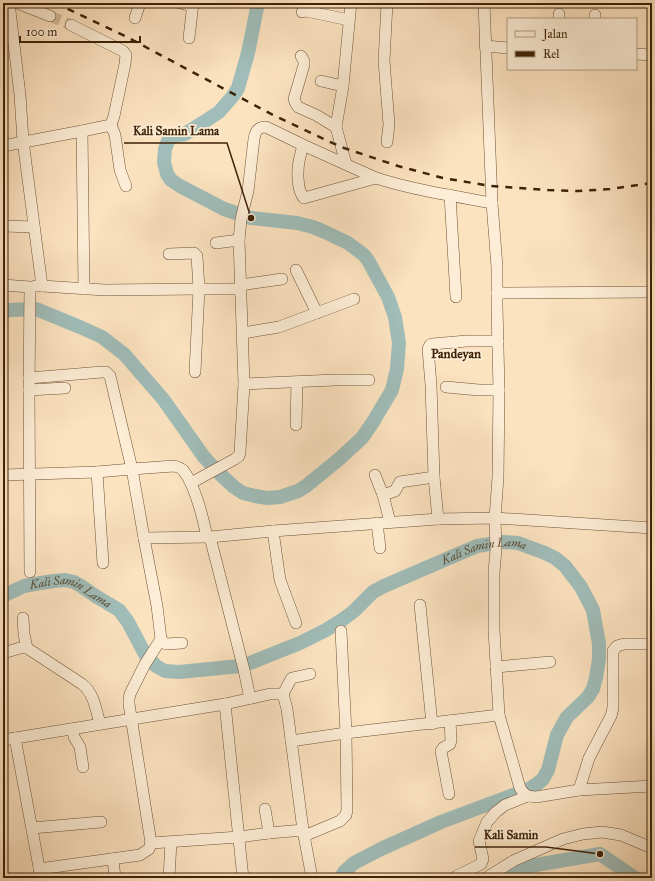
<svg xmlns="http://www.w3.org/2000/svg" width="655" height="881" viewBox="0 0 655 881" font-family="'IM FELL Great Primer',serif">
<rect width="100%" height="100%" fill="#fce3c0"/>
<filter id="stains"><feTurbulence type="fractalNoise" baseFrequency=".005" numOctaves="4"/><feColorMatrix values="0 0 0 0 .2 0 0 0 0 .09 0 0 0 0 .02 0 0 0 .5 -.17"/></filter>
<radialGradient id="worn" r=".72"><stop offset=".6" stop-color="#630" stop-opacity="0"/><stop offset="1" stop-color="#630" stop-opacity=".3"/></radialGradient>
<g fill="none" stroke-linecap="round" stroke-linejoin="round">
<g stroke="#a0bdb9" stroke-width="14">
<path d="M3,311L11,310L36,309L80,327L102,337L124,354L163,399L204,457L221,475L234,487L243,493L255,496L267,498L280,497L298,491L306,486L338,460L362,438L373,422L392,390L397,369L399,343L395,317L388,297L369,262L364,255L348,243L325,232L313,227L297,223L251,218L224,209L180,186L171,180L167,174L164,162L165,149L168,141L173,136L185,134L204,122L219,112L233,96L238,88L248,53L258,3"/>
<path id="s1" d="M3,596L24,586L35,584L54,581L65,580L74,582L81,586L97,597L119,610L128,622L146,656L156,666L165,671L179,672L240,666L250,663L300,643L326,630L342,620L354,611L373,592L384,586L477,546L503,542L518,543L545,553L555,558L565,566L581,587L593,610L599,644V659L596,678L593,689L588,697L567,717L557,735L548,770L543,779L537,784L529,789L441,822L381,849L354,863L344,872L341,878"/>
<path d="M502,878L518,868L600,854L635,878"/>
</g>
<path stroke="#d6bc9b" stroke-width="11" stroke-dasharray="11 5.5" stroke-linecap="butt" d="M50,16L71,25"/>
<defs>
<g id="minor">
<path d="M9,3L20,95L23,141L42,286"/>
<path d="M17,3L50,16"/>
<path d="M180,3L193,6"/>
<path d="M387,3L384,61L389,124L387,142"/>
<path d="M484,3L492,203L497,267V306L499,390L498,477L495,518L496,550L494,572V630L499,715L520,788C525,796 527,796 536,797L579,790L652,786"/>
<path d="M302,12L306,11L349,20"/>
<path d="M135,18L140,3"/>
<path d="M559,19V14"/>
<path d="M595,19V15"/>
<path d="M189,38L193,3"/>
<path d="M485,46L508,48"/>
<path d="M636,54L652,55"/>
<path d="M301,56L304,61V65L294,99L296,104L298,107L316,115L336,127"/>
<path d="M321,81L343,86"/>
<path d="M111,125L115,135L120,170L126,186"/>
<path d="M82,131L84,289"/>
<path d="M303,145C299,160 296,171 299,187C300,191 301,195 304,198L376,178"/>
<path d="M3,146L82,131L111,125L114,116L125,64L126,55L123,51L71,25"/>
<path d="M346,164L336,127L343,86L351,3"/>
<path d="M450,195L456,297"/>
<path d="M3,226L34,227"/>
<path d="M216,243L239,240"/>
<path d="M169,254L194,253L197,256L199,289L195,372"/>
<path d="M296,270L317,313"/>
<path d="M3,285L30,287L29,390L30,572"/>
<path d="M240,285L282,279"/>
<path d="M35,286H42L105,290L199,289H240"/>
<path d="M497,293L652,292"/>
<path d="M243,333L279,327L354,299"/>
<path d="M29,378L102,372H106L110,376L132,469L174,466C178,467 181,468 183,470C195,485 203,518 207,537"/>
<path d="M244,384L335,380H369"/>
<path d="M446,387L479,390H499"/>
<path d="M29,390L65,388"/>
<path d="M296,425L297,382"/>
<path d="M97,472L103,563"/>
<path d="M3,475L97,472L132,469L144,538L210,537L273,531L438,519L495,518L652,528"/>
<path d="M375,475L383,495"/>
<path d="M191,483L235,459L239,456L240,452L244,384L239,240L241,219L248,191L254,139C255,132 257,127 266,127L303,145L376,178C414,190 453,196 492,203"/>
<path d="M438,519L434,477L431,385L428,349L430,345L432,344L467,341H498"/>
<path d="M390,522L383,495L395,491L400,482L434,477"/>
<path d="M377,523L380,548"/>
<path d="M273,531L280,580L296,623"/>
<path d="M210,537L244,670L250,698"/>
<path d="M144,538L157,606L161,639L164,643L166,644L182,643"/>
<path d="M420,605L432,724"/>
<path d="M23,618L24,634L27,648"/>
<path d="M3,653L20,648H27L82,684C94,693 96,710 100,724"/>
<path d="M496,667L550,662"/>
<path d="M283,694L291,679L292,678L310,674"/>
<path d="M225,704L243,878"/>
<path d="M73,729L74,737L80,747L83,767"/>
<path d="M15,738L41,878"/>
<path d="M3,740L225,704L270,694H283L287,709L303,830L312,878"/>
<path d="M291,741L346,733L499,715"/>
<path d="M579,790L589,758L611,716L613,708V651L617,646L624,644H652"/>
<path d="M449,794L441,751L443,748L450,744L451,740L450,721"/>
<path d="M32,828L101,822"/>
<path d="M269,833L303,830"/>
<path d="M304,836L340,821L346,815L347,810L346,733L341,631"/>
<path d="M151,843L129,704V699L130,694L145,664L161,639"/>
<path d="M113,859L115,878"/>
<path d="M39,869L140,855L149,849L151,843L239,837L269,833L265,809"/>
<path d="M169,878L171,842"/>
<path d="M453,878L481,864L483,859L479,841L487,822L496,812L505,805L528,796"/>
<path d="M486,878L513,861L563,839L583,834L602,832L621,835L652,848"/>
</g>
</defs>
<use href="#minor" stroke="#6e5235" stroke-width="12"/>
<use href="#minor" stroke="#fdedd6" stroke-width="11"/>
<path stroke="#3e2207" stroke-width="2.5" stroke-dasharray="7 7" stroke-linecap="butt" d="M55,3L125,36L273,115L341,147L398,166L443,178L491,186L548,190L579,191L610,189L652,183"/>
</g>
<g text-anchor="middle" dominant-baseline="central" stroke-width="3.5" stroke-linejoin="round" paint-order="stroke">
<g font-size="12" font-style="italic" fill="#5b503c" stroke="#fdedd6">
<text stroke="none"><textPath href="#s1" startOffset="554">Kali Samin Lama</textPath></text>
<text stroke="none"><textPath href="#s1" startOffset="73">Kali Samin Lama</textPath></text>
</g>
<g font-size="13" font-weight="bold" fill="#3e2207" stroke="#fdedd6">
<text x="456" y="354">Pandeyan</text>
</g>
</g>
<path fill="none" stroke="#3e2207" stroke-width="1.5" d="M251 218L227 143H124M600 854L546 847H475"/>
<g fill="#3e2207" stroke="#fdedd6" stroke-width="1.5">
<circle cx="251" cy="218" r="4"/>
<circle cx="600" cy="854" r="4"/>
</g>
<g font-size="12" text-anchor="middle" font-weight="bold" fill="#3e2207" stroke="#fdedd6" stroke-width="3.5" stroke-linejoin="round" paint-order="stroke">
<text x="176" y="135">Kali Samin Lama</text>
<text x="511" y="839">Kali Samin</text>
</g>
<rect width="655" height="881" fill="none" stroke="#fce3c0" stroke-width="16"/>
<rect x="4" y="4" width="647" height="873" fill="none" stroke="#3e2207" stroke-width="2"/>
<rect x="8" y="8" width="639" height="865" fill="none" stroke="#3e2207"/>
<rect x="507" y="18" width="130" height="52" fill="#fdedd6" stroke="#b19c83"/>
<rect x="515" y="31" width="20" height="6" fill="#fdedd6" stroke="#b19c83"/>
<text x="543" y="38" font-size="12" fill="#3e2207">Jalan</text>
<rect x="515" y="51" width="20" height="6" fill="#3e2207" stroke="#b19c83"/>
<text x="543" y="58" font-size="12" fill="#3e2207">Rel</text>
<path d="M20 36v6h120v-6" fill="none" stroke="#3e2207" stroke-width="2"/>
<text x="26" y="36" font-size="12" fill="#3e2207" stroke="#fdedd6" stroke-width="3" paint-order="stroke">100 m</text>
<rect width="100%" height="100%" filter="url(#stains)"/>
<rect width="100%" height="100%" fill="url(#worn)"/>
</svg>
